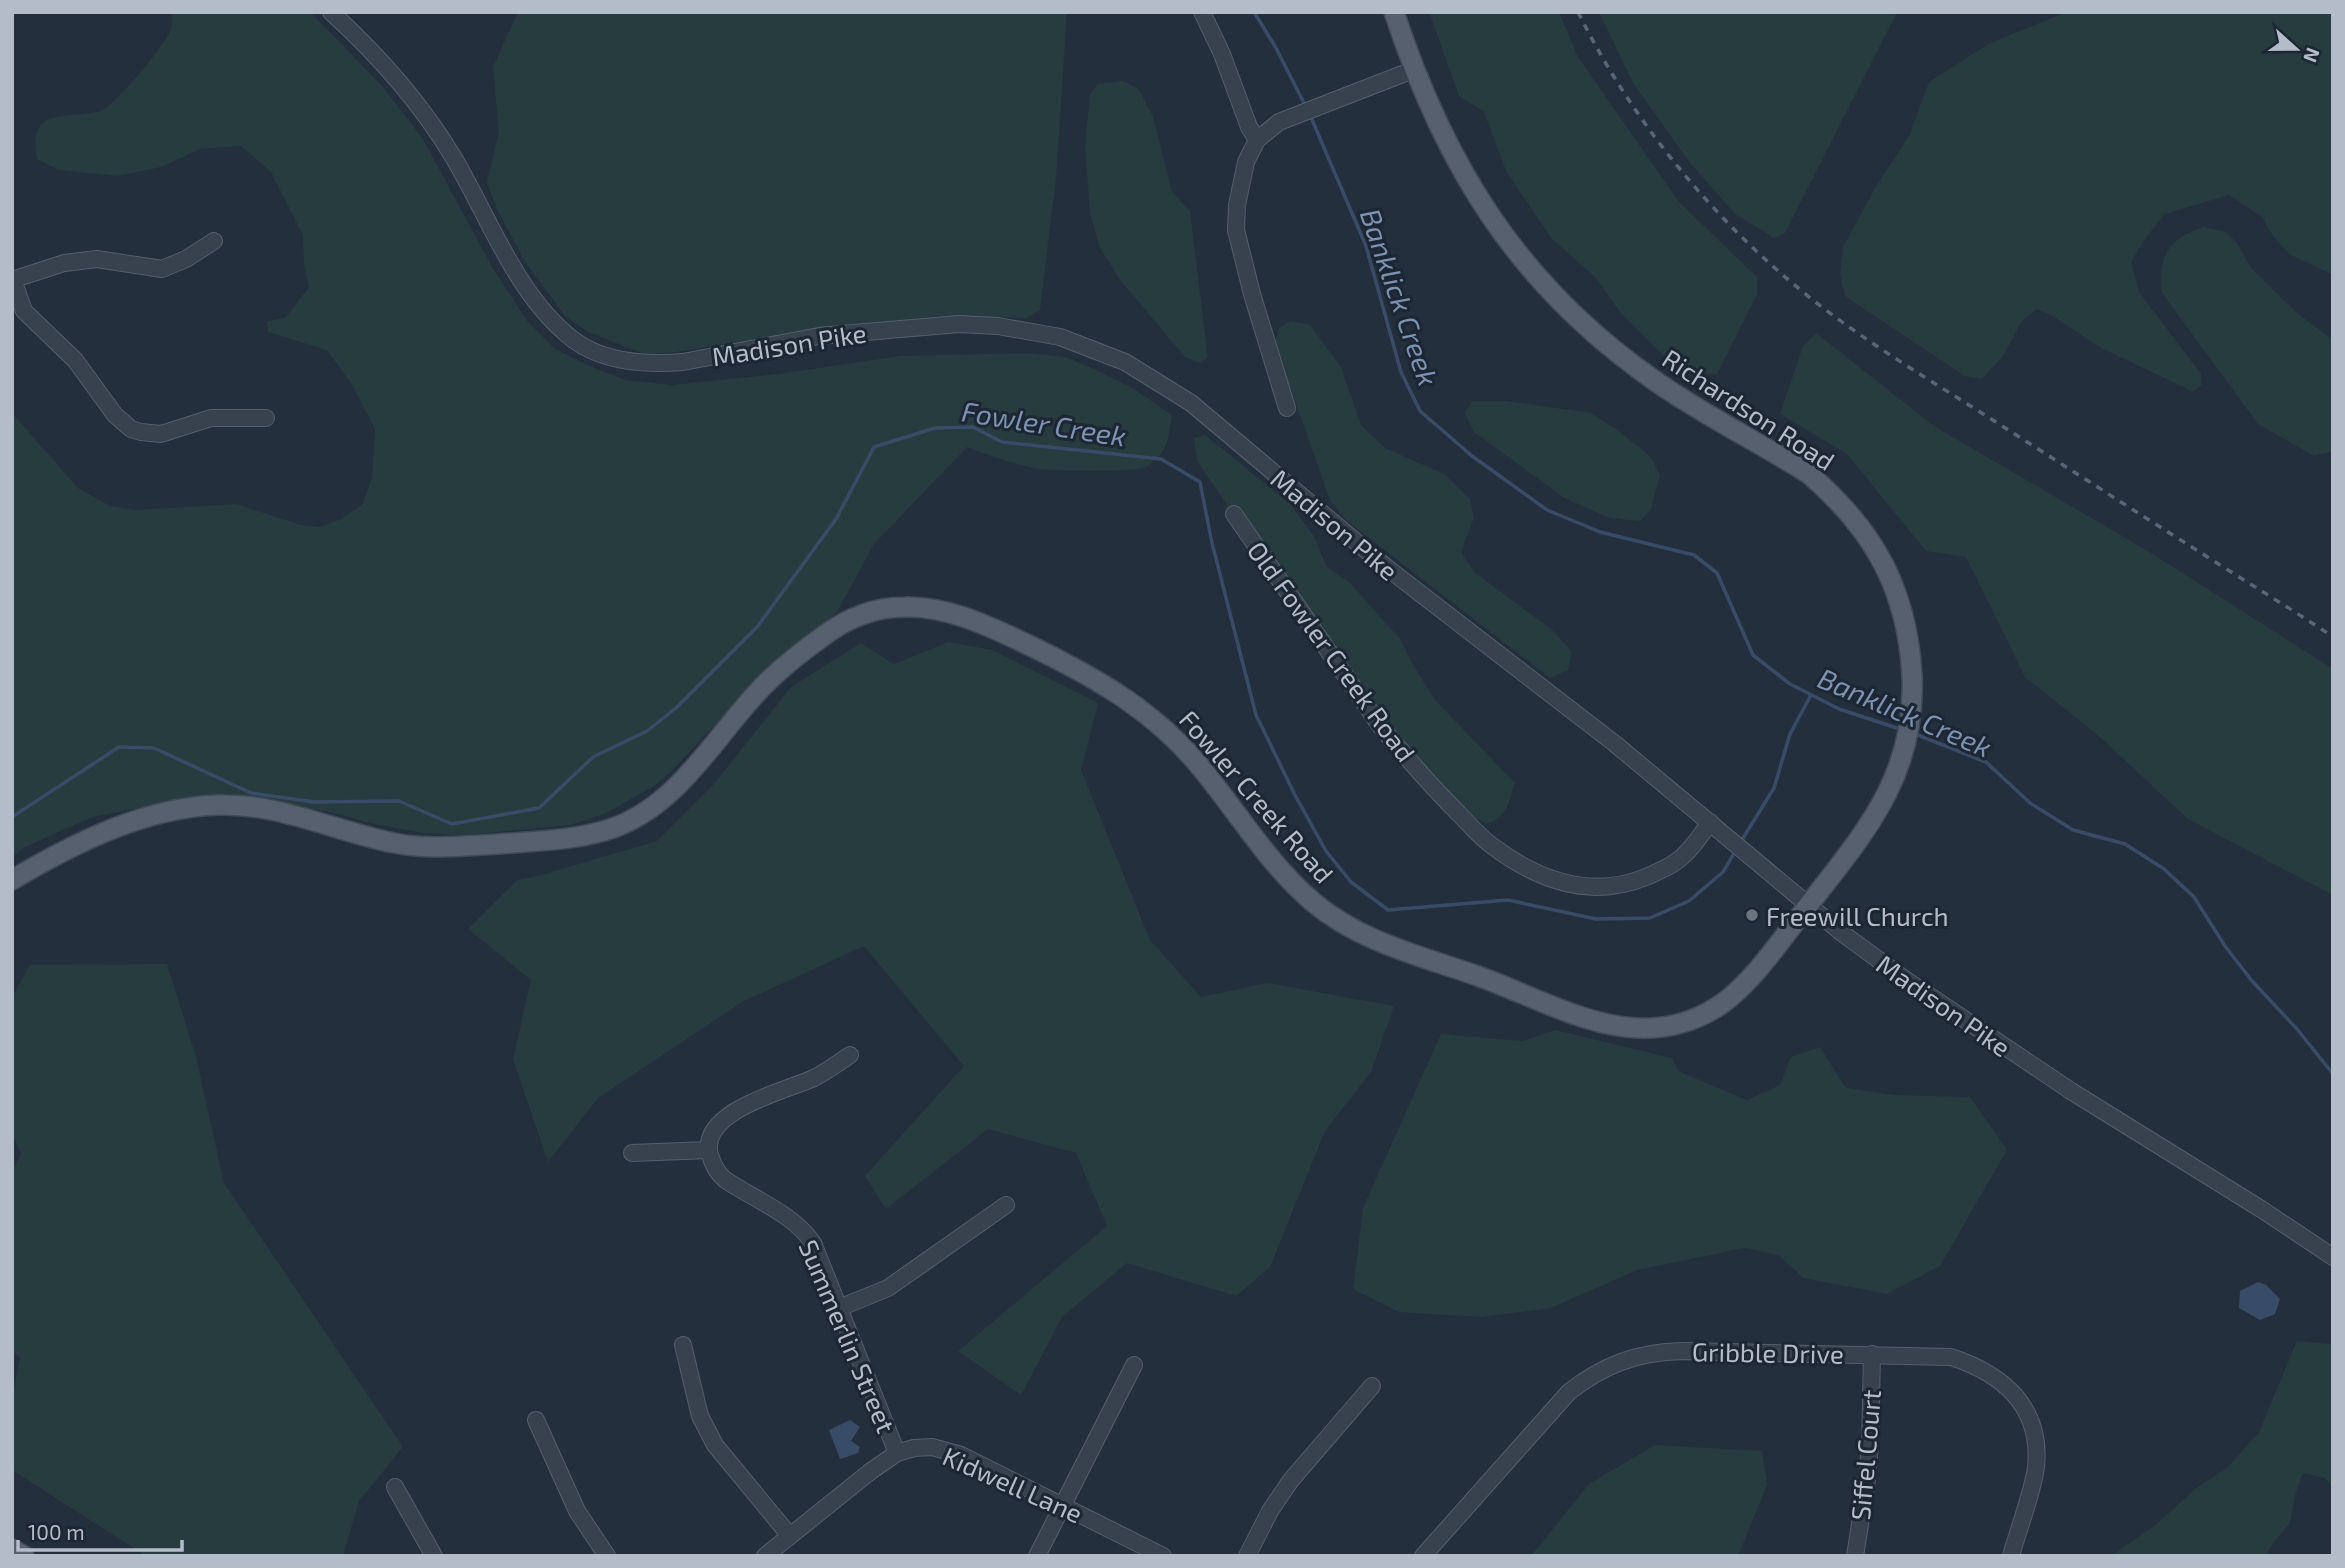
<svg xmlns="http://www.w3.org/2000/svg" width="2345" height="1568" viewBox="0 0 2345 1568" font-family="'Exo 2',sans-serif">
<rect width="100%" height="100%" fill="#242f3e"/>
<g fill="#263c3f">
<path d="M171,12H310L383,87L423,139L492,267L528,322L555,349L592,367L625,380L672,385L779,374L900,356L1027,353L1065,357L1094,369L1134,389L1172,415C1168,439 1169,450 1148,466C1138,473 1056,471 1040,469C1015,465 991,456 967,447L874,544L837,612L707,733L672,771L653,787L604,814L570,825L465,835L423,833L370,823L334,813L233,795L198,797L92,817L23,848L12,858V413L78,488L110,506L135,510L236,504L301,525L320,527L341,519L362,505L372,478L375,429L351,383L327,350L268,332L267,322L286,317L309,287L304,266L303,235L271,172L241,146L201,149L161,167L117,176L59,170L37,159C27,105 67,120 101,111C114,107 167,43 171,29C173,24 171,17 171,12Z"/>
<path d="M518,12H1067L1056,178L1040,310L1026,318L942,316L828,327L676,352L645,354L588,332L566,317L525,262L497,209L487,182L499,133L493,67Z"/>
<path d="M1429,12H1559L1578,57L1679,202L1757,277V294L1717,374L1696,373L1664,356L1620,312L1595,277L1552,239L1506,171L1484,112L1459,96Z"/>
<path d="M1599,12H1897L1785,233L1774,238L1735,214L1690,163L1633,83Z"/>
<path d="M2067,12H2333V275L2289,254L2273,236L2262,217L2229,195L2165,214L2145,239L2131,262L2139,292L2201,374V386L2192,391L2101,348L2053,316L2037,309L2022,321L2003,356L1982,379L1965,376L1845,296L1840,274L1843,247L1878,183L1909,136L1929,82L1990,43Z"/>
<path d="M1122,81L1138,88L1153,117L1172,192L1190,211L1206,343L1207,358L1200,363L1185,357L1120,280L1099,246L1090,213L1085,146L1090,94L1098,84Z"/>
<path d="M2204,227L2226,232L2237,243L2252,269L2297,313L2333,340L2332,451L2314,456L2258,424L2162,293C2156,258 2170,237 2204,227Z"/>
<path d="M1290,321L1310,325L1341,367L1361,425L1385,448L1444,474L1470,499L1474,518L1461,552L1474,572L1551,629L1572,652L1568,670L1550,678L1347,521L1330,500L1275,344L1279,328Z"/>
<path d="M1816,333L1934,426L2148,551L2333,669V895L2188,819L2100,737L2025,677L1966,557L1926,551L1847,454L1780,414L1803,346Z"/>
<path d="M1472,401H1506L1591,413L1616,429L1651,457L1660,476L1651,509L1640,521L1609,518L1563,497L1474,432L1465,413Z"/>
<path d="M1205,435L1289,503L1314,536L1326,566L1350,583L1400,639L1412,663L1435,700L1515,783C1508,803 1508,818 1486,824L1441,796L1330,655L1197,461L1194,438Z"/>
<path d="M948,642L992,650L1098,703L1081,770L1150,940L1201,997L1267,983L1394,1006L1371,1072L1325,1131L1270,1267L1236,1296L1127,1263L1062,1317L1021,1395L958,1351L1107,1226L1076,1153L988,1129L886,1209L865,1176L964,1066L864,946L742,1002L598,1098L548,1162L513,1059L531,980L468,929L517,880L538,876L657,841L713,785L791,687L861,643L894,664Z"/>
<path d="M167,964L196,1057L224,1183L403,1447L359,1501L343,1556H146L12,1470V1399L20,1358L12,1350V1171L21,1154L12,1134V997L30,965Z"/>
<path d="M1555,1030L1672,1058L1678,1071L1747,1100L1780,1085L1791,1057L1820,1047L1846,1088L1893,1095L1970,1097L2007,1150L1940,1266L1887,1294L1803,1278L1779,1255L1744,1248L1637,1270L1551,1308L1481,1317L1399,1312L1353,1289L1363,1208L1441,1034L1523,1041Z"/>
<path d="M2297,1341L2333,1344V1488L2325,1478L2303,1473L2295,1495L2290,1523L2272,1544L2266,1556H2111L2158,1523L2195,1489L2227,1468L2259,1432Z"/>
<path d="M1655,1445L1762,1451L1767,1485L1738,1556H1531L1589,1484Z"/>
</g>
<g fill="#394c67">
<path d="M2258,1282L2266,1285L2280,1299L2275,1314L2260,1320L2239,1308L2240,1291Z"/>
<path d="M850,1420L860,1427L851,1441L860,1447L858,1453L840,1459L829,1430Z"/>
</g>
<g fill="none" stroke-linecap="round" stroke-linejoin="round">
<g stroke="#394c67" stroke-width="3.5">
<path d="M1254,12L1276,48L1305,105"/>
<path d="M1310,115L1366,246L1401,372L1420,411L1472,456L1547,510L1600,532L1694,555L1717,573L1753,655L1790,684L1839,709L1903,730"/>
<path d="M1913,733L1986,762L2030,803L2073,830L2125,844L2164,869L2194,897L2225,946L2252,981L2297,1029L2333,1074"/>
<path d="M12,817L119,747L154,748L251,793L314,802L399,801L452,824L539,808L593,757L647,731L676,708L757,627L836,519L874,447L935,428L973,427L1002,442L1161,459L1200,482L1212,543L1256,715L1296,797L1326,851L1351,882L1388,910L1508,900L1596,919L1650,918L1689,901L1723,872L1736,850"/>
<path d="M1740,843L1774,788L1790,734L1811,695"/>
</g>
<defs>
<g id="minor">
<path d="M331,12C377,54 420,102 452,155C489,216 516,297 575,341C606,363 647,365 683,362L819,336L959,324L998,326L1060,337L1125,362L1191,403L1386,567L1614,743L1842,933L1906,980L2071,1091L2261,1209L2333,1257"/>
<path d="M1202,12L1222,54L1249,127L1257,140"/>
<path d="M12,280L64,263L97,259L162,269L186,259L214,241"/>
<path d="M13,280L24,311L75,360L115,415L131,429L141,432L161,434L211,418H266"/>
<path d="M1287,408L1252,294L1236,230L1237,205L1246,162L1257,140L1279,122L1413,70"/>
<path d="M1234,514L1378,723C1404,755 1431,786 1460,815C1470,825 1480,837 1491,845C1537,880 1590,900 1646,877C1659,871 1673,866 1683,856C1694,846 1702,834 1710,822"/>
<path d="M850,1055C838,1063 826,1072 814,1078C785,1091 698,1111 710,1155C713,1165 718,1175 727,1181C756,1200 793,1214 813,1243L897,1453"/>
<path d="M632,1153L709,1150"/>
<path d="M839,1308L888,1288L1006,1205"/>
<path d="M683,1345L700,1416L715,1445L790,1536"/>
<path d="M536,1420L577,1511L607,1556"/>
<path d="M395,1487L434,1556"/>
<path d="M765,1556L871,1471L897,1453L914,1448L932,1447L961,1455L1163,1556"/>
<path d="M1037,1556L1134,1365"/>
<path d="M1247,1556L1270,1511L1291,1480L1372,1386"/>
<path d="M1423,1556L1569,1392C1603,1365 1638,1352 1682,1351L1951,1357C2003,1374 2042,1407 2036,1467C2033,1492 2018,1530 2011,1556"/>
<path d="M1855,1556L1867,1480L1870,1444L1872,1354"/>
</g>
<g id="major">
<path d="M12,880C74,843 144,808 217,805C280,803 334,831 394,843C428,850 463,846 498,844C536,841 575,841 613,828C675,806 711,744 753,697C773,674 797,655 822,637C847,618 873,607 905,607C944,606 982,623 1016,639C1084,671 1148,705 1197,763C1236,809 1267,863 1313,902C1360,942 1421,956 1478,976C1558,1005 1641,1061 1723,1003C1753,981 1777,945 1800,916C1859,839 1917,780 1912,675C1907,589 1874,530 1809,474C1757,441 1701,414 1651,378C1517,283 1445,166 1394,12"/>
<path d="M12,1549L24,1556"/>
</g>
</defs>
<use href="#minor" stroke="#565f6c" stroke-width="18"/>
<use href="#major" stroke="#414a57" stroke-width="22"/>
<use href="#minor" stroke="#38414e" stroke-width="16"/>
<use href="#major" stroke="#56606e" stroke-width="19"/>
<path stroke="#5a6575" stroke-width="3.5" stroke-dasharray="7 7" stroke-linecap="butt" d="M1578,12C1634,125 1718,226 1818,304C1875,348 1938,385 1999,424C2071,470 2144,517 2217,563C2256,588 2295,611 2333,637"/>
</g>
<circle fill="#6b7280" stroke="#1d2633" stroke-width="2.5" cx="1752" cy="915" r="7"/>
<g text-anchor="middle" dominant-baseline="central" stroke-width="6" stroke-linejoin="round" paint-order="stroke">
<g font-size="26" fill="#b4bcc9" stroke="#1d2633">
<text transform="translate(789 344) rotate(-9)">Madison Pike</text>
<text transform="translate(1749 409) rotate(33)">Richardson Road</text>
<text transform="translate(1335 524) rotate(40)">Madison Pike</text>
<text transform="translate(1332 651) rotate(54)">Old Fowler Creek Road</text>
<text transform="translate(1257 796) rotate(49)">Fowler Creek Road</text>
<text transform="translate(1944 1005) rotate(35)">Madison Pike</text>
<text transform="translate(848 1336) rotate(67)">Summerlin Street</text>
<text transform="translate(1768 1352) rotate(1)">Gribble Drive</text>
<text transform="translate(1865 1455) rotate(-85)">Siffel Court</text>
<text transform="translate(1013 1484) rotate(24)">Kidwell Lane</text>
</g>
<g font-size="26" fill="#b4bcc9" stroke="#1d2633" text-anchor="start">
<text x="1766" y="915">Freewill Church</text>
</g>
<g font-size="28" font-style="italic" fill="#7c92b1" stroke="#1d2633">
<text transform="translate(1400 297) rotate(71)">Banklick Creek</text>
<text transform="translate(1044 423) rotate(9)">Fowler Creek</text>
<text transform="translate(1905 712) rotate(23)">Banklick Creek</text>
</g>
</g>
<rect width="2345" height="1568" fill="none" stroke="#b4bcc9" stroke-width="28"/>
<g transform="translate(2296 49) rotate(111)" stroke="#1d2633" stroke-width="5" paint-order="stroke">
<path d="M0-5L12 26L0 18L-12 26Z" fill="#b4bcc9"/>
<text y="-10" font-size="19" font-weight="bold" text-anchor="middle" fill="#b4bcc9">N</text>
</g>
<path d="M18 1540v10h164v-10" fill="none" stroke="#b4bcc9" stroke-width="3.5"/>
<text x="28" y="1540" font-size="21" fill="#b4bcc9" stroke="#1d2633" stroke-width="5" paint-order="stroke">100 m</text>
</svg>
